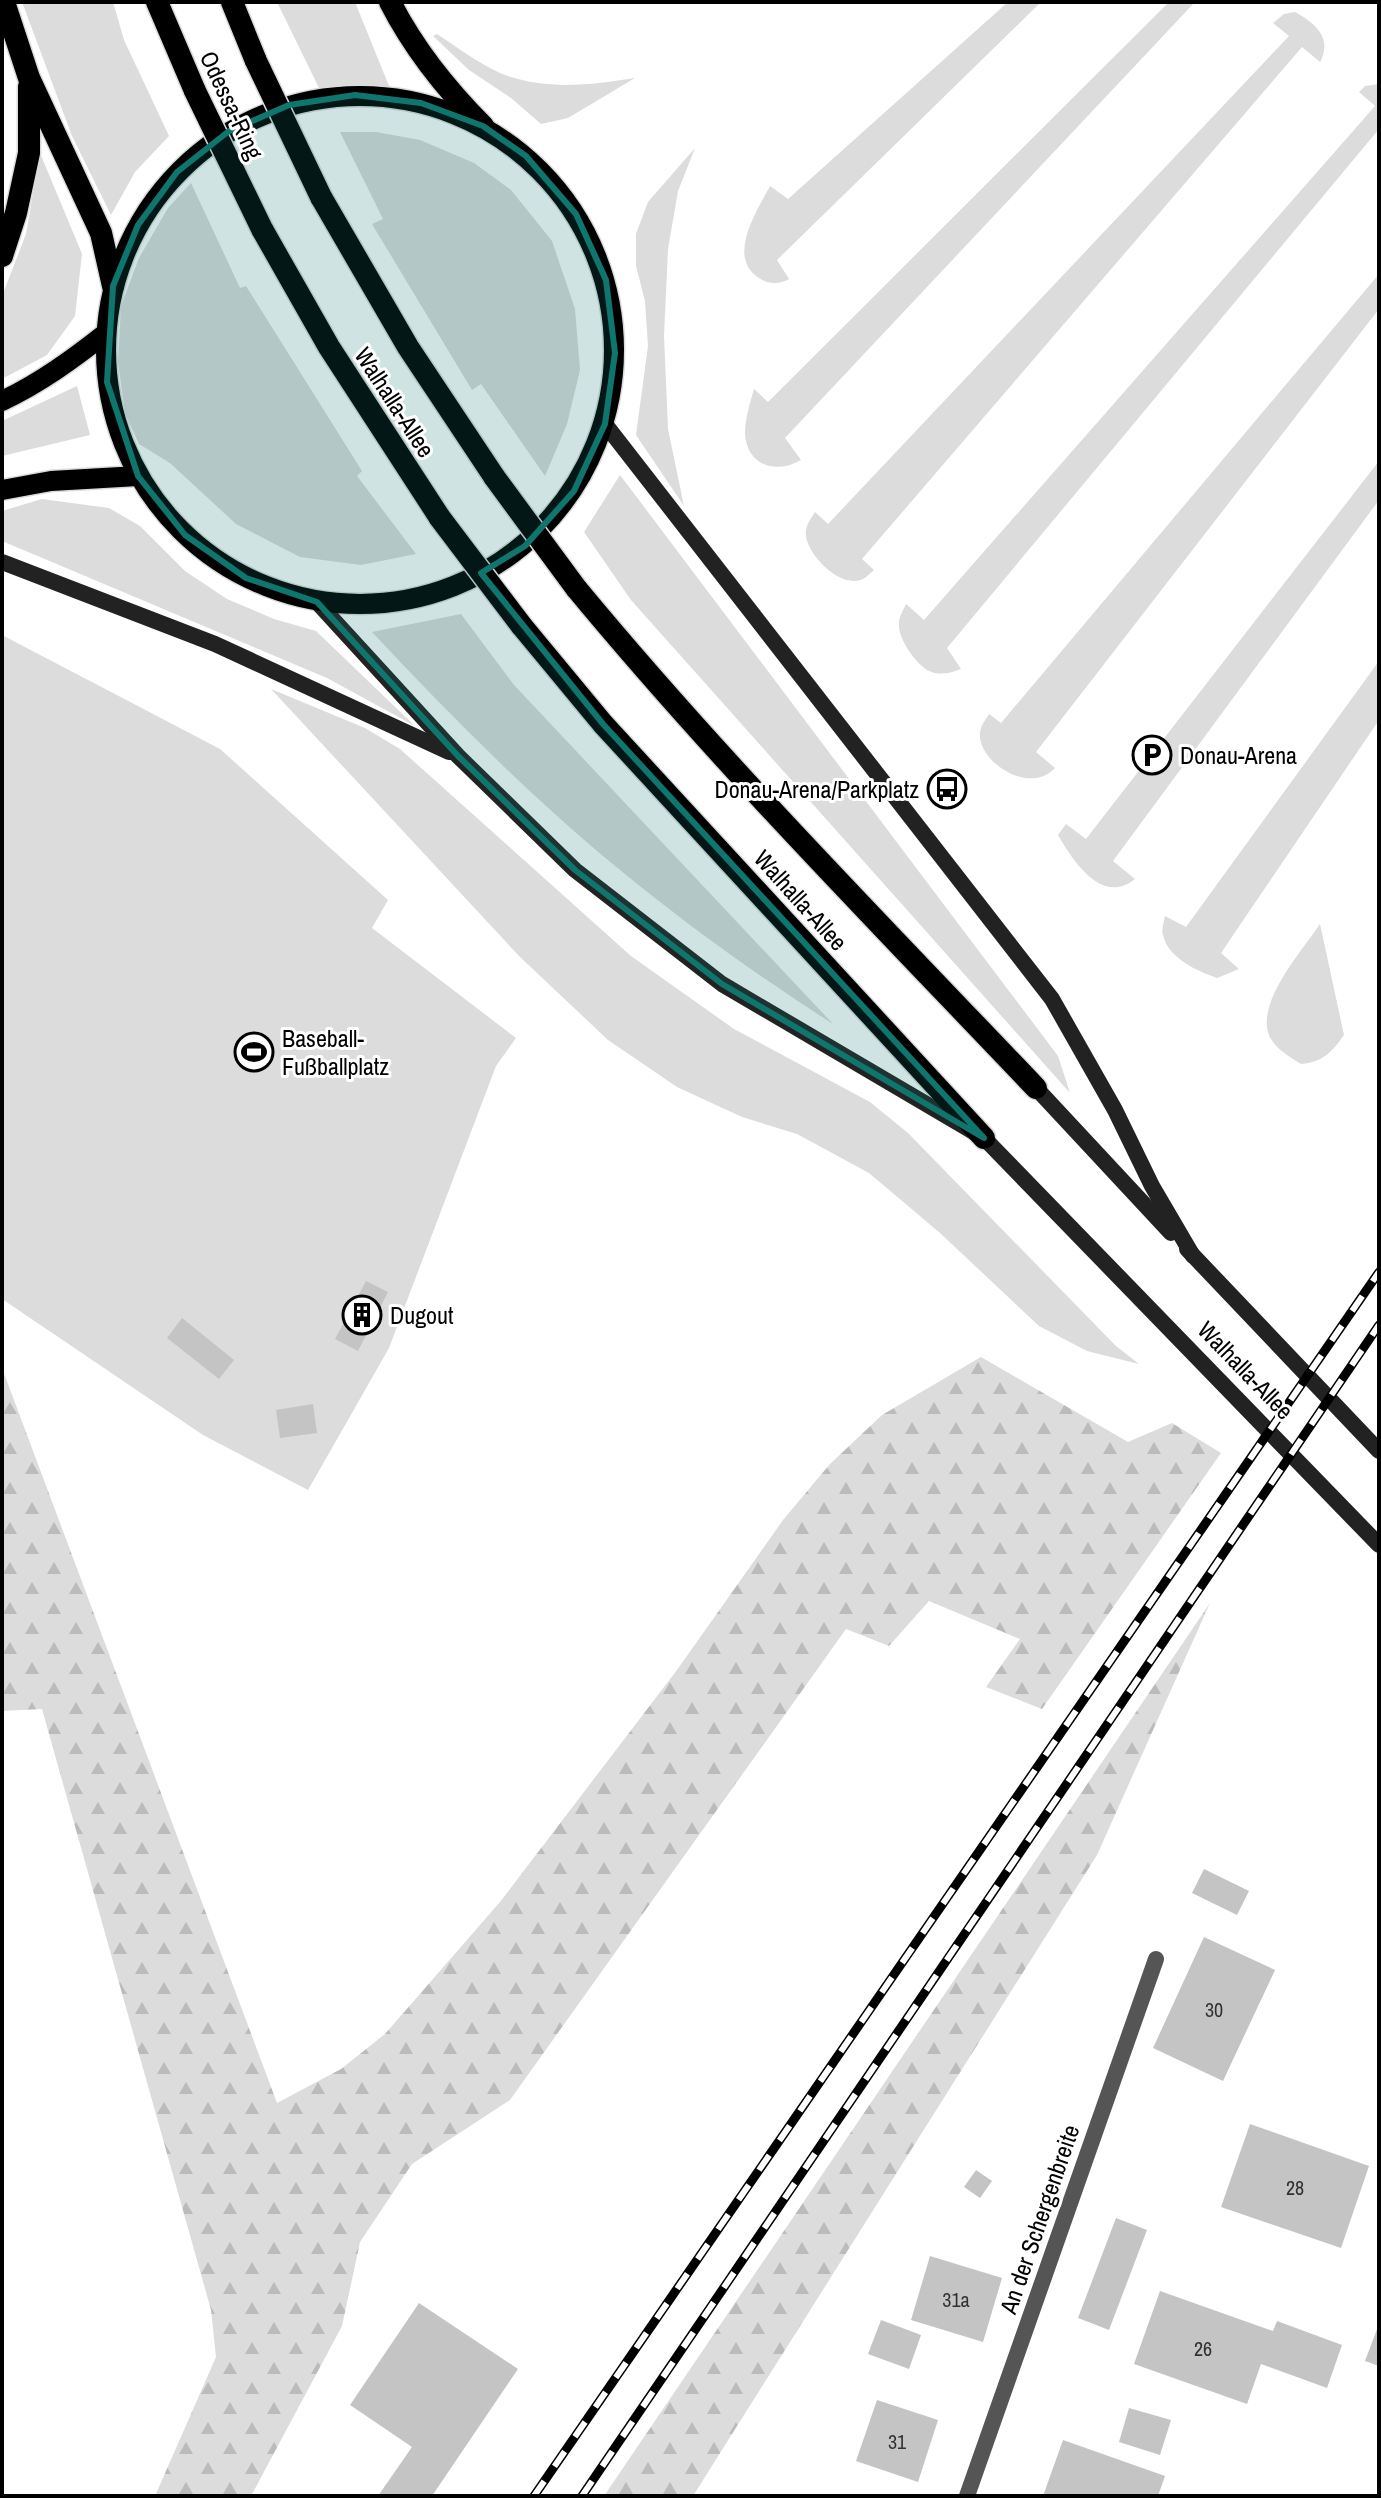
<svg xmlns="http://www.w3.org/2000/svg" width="1381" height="2498" viewBox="0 0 1381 2498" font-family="'Archivo Narrow',sans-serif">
<defs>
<pattern id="forest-firs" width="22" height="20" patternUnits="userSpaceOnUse" patternTransform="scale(2)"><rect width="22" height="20" fill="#dcdcdc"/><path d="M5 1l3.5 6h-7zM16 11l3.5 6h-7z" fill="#bbb"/></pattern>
</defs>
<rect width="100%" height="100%" fill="#fff"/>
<g fill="#dcdcdc">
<path d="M22,2H113L124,40L169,136L135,172L111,215L72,136Z"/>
<path d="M277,2H355L391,91L319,88Z"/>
<path d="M1008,2H1041L777,260L789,279C780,284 769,285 759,278C726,257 757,211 770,186L788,199Z"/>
<path d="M1169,2H1195L785,438L801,460C775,475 747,465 745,434C745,418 750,404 754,389L768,402Z"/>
<path d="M1295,12C1315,23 1333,38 1320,62L1302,47L862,559L874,570C870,573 867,577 863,579C841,589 809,557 806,536C805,526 810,520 815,512L828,524L1289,36L1273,23L1284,14Z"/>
<path d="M437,34C457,47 478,63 500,73C543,91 591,85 635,78L568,118L541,124L511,98L469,70L433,36Z"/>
<path d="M1379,84V129L947,648L961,669C951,673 940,676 929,671C916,664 897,638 899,622C899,617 904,609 906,604L924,620L1375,106L1359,92L1365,86Z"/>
<path d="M340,132H376L420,140L474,163L511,190L552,241L575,309L580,370L567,424L545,476L481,384L472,390L372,224L383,219Z"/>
<path d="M695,148L678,191L668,249L664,336L668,429L684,506L636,435L648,346L645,301L636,266V234L648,202Z"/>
<path d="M40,153L82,254L75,316L47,355L2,379V296L26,234Z"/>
<path d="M191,183L240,288L246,286L362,471L357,476L416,554L361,565L300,557L236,524L170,463L139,444L125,413L118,362L121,306L139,258L168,208Z"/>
<path d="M1379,274V309L1036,752L1055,768C1031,794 984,766 980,738C979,728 984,722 989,714L1001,723Z"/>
<path d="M77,386L90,435L2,456V421Z"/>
<path d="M1379,461V500L1113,861L1135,879C1102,906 1073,861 1058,835L1066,824L1086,839Z"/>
<path d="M620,475L1058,1056L1070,1093L631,600L584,532Z"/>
<path d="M42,499L109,508L140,526L185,571L227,599L274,619L316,631L415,726L327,678L2,541V511Z"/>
<path d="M461,614L514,685L833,1024C753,973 676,917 603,856C521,787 445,710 372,632Z"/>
<path d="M2,635L220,749L388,900L372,928L516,1038L496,1066L389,1348L308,1490L203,1435L2,1299Z"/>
<path d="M1379,661V720L1221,953L1239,969L1217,978C1197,971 1168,958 1163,935C1161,930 1164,922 1165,916L1186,927Z"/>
<path d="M271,689L365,728L400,749L631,956L734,1029L870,1102L908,1133L1116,1346L1139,1364L1087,1351L1039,1326L940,1233L869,1173L797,1134L742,1117L677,1087L608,1040L519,956Z"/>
<path d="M1320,924L1344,1035C1332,1052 1323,1062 1301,1064C1290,1057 1274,1048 1269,1035C1256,1002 1302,951 1320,924Z"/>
</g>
<g fill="url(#forest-firs)">
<path d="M981,1357L1128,1442L1172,1423L1221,1453L1042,1709L986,1687L1020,1639L929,1601L889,1646L846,1629L510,2100L412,2164L360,2242L342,2326L251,2496H155L216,2357L211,2310L42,1709L2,1711V1368L277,2103L341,2069L385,2034L500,1902L677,1670L783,1520L830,1464L882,1415Z"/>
<path d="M1210,1603L1097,1855L693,2496H604Z"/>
</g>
<g fill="#c4c4c4">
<path d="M366,1281L388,1292L358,1351L335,1339Z"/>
<path d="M182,1318L234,1360L219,1379L167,1338Z"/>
<path d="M313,1404L317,1433L280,1438L276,1410Z"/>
<path d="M1204,1869L1249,1891L1237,1915L1192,1893Z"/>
<path d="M1204,1937L1275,1970L1223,2081L1153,2048Z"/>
<path d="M1250,2124L1369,2166L1341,2248L1221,2207Z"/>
<path d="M976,2170L992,2181L980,2198L964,2187Z"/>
<path d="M1116,2218L1147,2230L1109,2330L1078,2318Z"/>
<path d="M930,2256L1002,2278L983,2342L911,2320Z"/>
<path d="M1160,2291L1273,2331L1277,2321L1342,2345L1327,2388L1261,2364L1247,2404L1134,2364Z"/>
<path d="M419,2303L518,2369L432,2496H378L412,2447L350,2405Z"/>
<path d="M881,2320L921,2335L909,2369L868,2354Z"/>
<path d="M1379,2324V2366L1365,2361Z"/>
<path d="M877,2400L938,2420L918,2482L856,2461Z"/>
<path d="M1129,2408L1171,2420L1160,2455L1119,2442Z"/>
<path d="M1063,2440L1165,2476L1158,2496H1043Z"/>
</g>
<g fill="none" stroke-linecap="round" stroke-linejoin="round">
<defs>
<g id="primary">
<circle cx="360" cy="350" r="254"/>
<path d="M2,401C40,383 73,359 106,333"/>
<path d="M2,490L51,481L138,476"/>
</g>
<g id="trunk">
<path d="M4,2L29,78L101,233L113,286"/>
<path d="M157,2L195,91"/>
<path d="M232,2L256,61"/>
<path d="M390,2C414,49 446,89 483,126"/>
<path d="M321,197L408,347L495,478"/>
<path d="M262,229L329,347L440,518"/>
<path d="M2,256L16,213L29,153V87"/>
<path d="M576,588C720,762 880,924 1036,1088"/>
<path d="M521,625L603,724L984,1138"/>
</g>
</defs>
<use href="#primary" stroke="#dbdbdb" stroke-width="23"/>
<use href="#trunk" stroke="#dbdbdb" stroke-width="25"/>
<path stroke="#555" stroke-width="16" d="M967,2496L1156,1959"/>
<g stroke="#222" stroke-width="16">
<path d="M605,424L1052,999L1115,1110L1152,1186L1193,1256"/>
<path d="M2,562L215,644L449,752"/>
<path d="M317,602L458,756L575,870L722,984L984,1138L1379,1545"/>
<path d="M1036,1088L1171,1233"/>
<path d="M1187,1249L1379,1451"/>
</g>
<use href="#primary" stroke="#000" stroke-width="20"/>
<use href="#trunk" stroke="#000" stroke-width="22"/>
<defs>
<g id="rail">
<path d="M534,2496L1379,1272"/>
<path d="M582,2496L1379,1325"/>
</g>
</defs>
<use href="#rail" stroke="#000" stroke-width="9"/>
<use href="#rail" stroke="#fff" stroke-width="6" stroke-dasharray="18" stroke-linecap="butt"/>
<defs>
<g id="trunk-bridge">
<path d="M256,61L321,197"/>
<path d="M195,91L262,229"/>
<path d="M495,478L576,588"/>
<path d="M440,518L521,625"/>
</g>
</defs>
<use href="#trunk-bridge" stroke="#dbdbdb" stroke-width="25" stroke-linecap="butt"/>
<use href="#trunk-bridge" stroke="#000" stroke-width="22"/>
</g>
<path fill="#0f766e" fill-opacity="0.2" stroke="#0f766e" stroke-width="6" stroke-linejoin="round" d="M355,95L421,103L483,126L526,156L576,214L606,280L615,353L605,424L574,491L525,546L481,573L603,724L984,1138L722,984L575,870L458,756L317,602L246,578L185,535L138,476L107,382L113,286L138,225L177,172L229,131L289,105Z"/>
<defs>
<symbol id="parking-ring" viewBox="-11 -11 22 22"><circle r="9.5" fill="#fff" stroke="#000" stroke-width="1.5"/><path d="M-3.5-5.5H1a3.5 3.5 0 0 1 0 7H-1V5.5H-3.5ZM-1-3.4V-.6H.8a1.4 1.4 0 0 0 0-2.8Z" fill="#000"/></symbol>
<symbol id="bus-ring" viewBox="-11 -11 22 22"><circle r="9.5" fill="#fff" stroke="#000" stroke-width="1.5"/><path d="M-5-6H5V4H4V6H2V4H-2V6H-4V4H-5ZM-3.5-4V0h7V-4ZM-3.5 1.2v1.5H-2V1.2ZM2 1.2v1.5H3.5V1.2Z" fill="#000"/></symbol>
<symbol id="stadium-ring" viewBox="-11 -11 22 22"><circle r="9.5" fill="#fff" stroke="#000" stroke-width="1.5"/><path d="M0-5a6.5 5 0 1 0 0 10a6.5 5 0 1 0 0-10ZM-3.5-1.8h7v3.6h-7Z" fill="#000"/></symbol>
<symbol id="building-ring" viewBox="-11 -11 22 22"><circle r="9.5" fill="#fff" stroke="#000" stroke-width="1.5"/><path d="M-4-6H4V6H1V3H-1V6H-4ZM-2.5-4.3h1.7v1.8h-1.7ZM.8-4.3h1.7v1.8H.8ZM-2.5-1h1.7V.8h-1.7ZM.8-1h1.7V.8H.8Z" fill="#000"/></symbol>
</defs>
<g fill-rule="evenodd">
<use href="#parking-ring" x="1130" y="733" width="44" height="44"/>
<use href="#bus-ring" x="925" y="767" width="44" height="44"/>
<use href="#stadium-ring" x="232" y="1030" width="44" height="44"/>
<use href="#building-ring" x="340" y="1293" width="44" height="44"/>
</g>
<g text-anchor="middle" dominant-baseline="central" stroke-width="6" stroke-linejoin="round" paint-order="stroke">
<g font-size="20" fill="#313131">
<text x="1214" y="2009">30</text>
<text x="1295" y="2187">28</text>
<text x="956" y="2299">31a</text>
<text x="1203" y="2348">26</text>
<text x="897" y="2441">31</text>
</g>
<g font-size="24" fill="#000" stroke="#fff">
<text transform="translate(232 105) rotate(65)">Odessa-Ring</text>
<text transform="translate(395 402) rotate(57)">Walhalla-Allee</text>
<text transform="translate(801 900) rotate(48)">Walhalla-Allee</text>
<text transform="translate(1246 1370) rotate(46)">Walhalla-Allee</text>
<text transform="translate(1039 2219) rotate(-71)">An der Schergenbreite</text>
</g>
<g font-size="24" fill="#000" stroke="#fff" text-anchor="start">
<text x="1180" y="755">Donau-Arena</text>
<text x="919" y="789" text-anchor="end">Donau-Arena/Parkplatz</text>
<text x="282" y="1038">Baseball-<tspan x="282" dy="28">Fußballplatz</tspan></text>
<text x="390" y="1315">Dugout</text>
</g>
</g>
<rect width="1381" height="2498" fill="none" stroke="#000000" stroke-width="8"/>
</svg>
